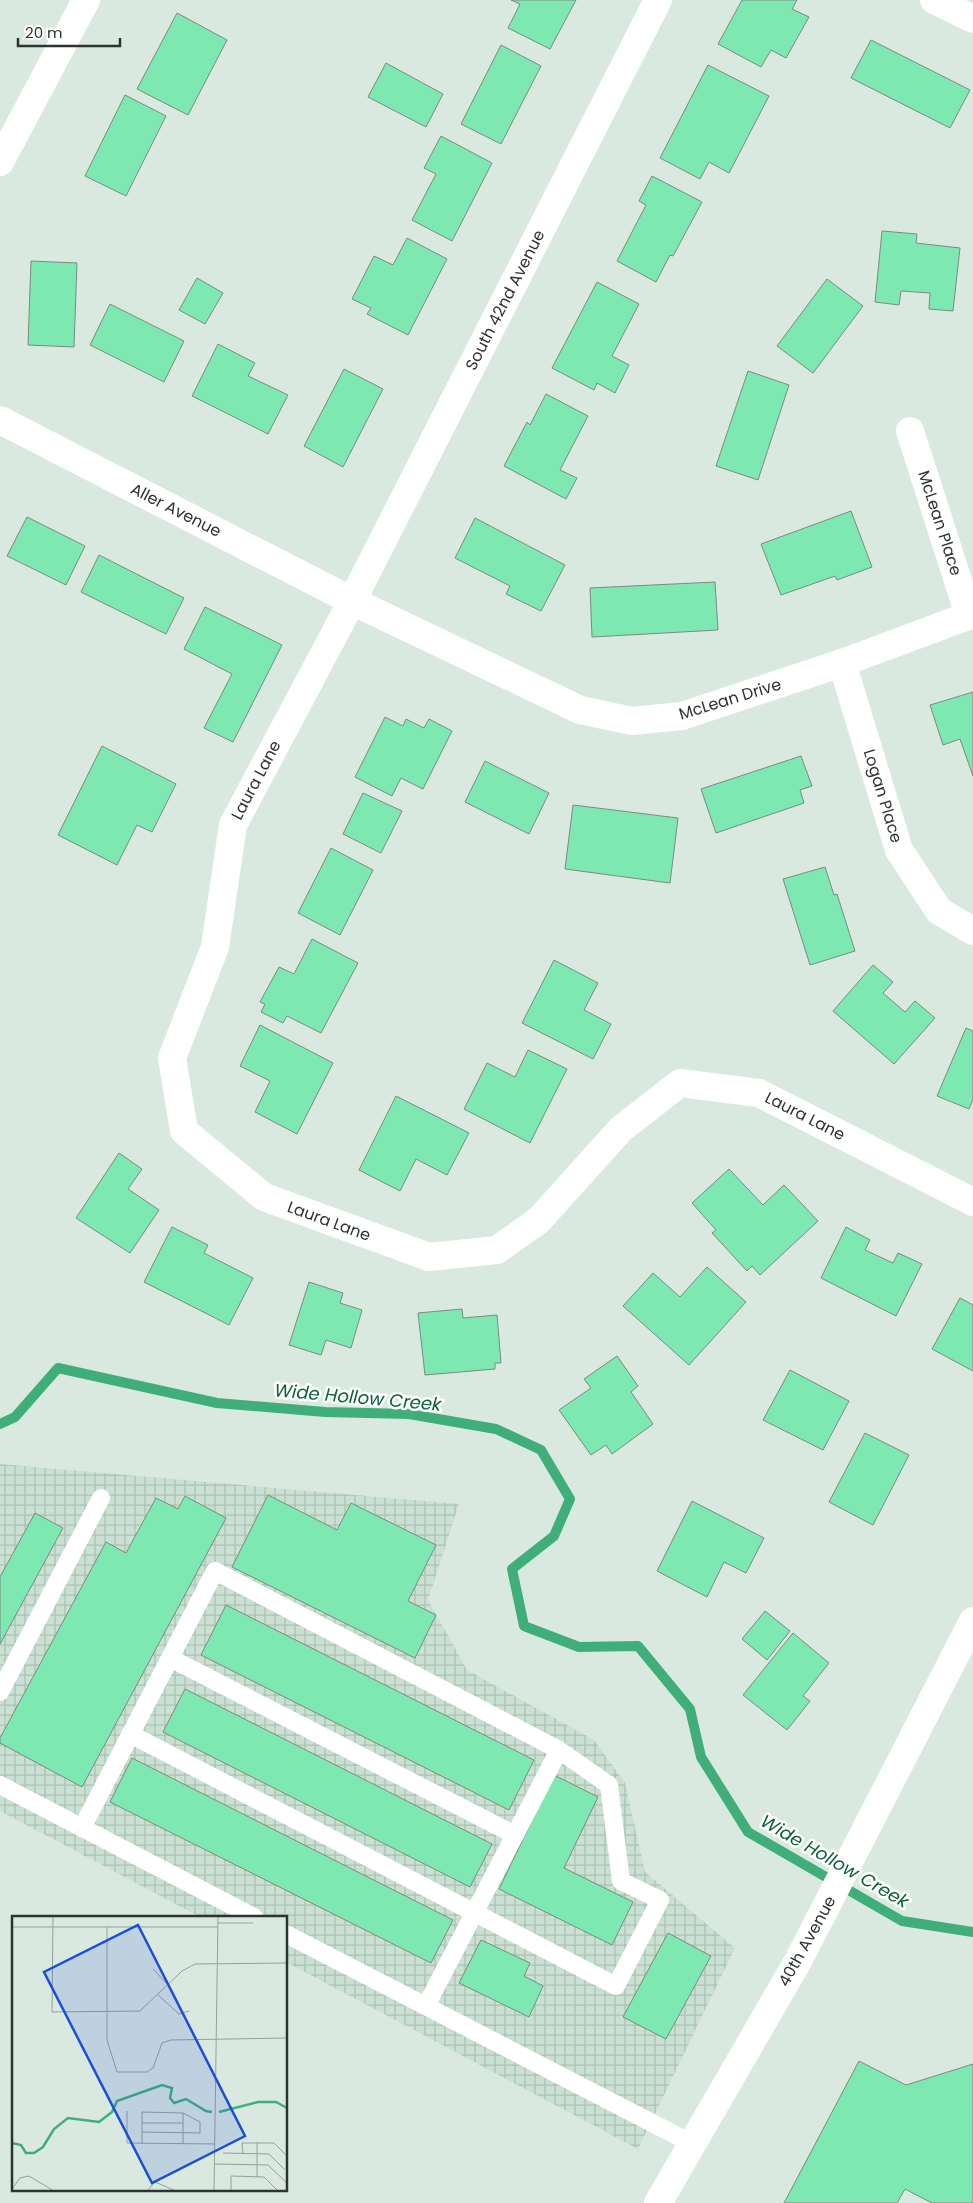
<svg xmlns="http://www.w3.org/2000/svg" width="973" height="2203" viewBox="0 0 973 2203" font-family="Poppins,sans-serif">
<defs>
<pattern id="industrial-grid" width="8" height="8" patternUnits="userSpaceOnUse" patternTransform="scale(1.25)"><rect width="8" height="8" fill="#c9e0d2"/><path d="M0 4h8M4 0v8" fill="none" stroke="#adc1b5"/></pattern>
</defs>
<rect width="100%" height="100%" fill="#dae9e0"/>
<path fill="url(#industrial-grid)" d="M0,1464L459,1504L428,1600L467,1670L594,1740L625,1783L645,1872L735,1948L638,2149L286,1962V1917H200L0,1811Z"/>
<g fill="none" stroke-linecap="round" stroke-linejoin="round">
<path stroke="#40ae7b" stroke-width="10" d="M0,1424L15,1417L58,1368L217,1403L325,1412L409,1414L496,1429L541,1450L570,1499L554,1536L512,1569L524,1626L579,1647L638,1646L690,1709L701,1757L748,1832L902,1921L973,1932"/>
</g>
<g fill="#7ee8b2" stroke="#7c8a82">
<path d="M511,0H576L550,49L508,28L520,4Z"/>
<path d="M742,0H797L792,9L809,17L786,58L771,50L761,67L718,44Z"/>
<path d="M177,13L227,40L188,115L137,89Z"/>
<path d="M871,40L970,90L950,128L851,78Z"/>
<path d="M501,45L541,66L501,144L461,124Z"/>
<path d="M386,63L443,94L426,127L368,97Z"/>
<path d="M708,65L769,96L729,173L709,162L700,179L660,158Z"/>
<path d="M125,95L166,116L126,196L85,176Z"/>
<path d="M441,136L492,163L452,241L412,220L436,174L424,168Z"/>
<path d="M652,176L702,202L673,256L670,255L656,282L617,261L646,205L639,201Z"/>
<path d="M882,231L917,234L916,243L960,248L953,311L929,309L930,293L901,291L899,305L875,302Z"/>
<path d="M407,238L447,259L408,335L367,314L371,308L352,299L374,256L393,265Z"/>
<path d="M31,261L77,263L74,347L28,345Z"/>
<path d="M197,278L223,293L205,324L179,310Z"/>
<path d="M827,279L863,306L813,373L777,346Z"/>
<path d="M597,282L639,304L612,356L629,365L615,393L597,383L594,390L552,368Z"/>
<path d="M110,304L184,341L164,382L90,345Z"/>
<path d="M218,344L255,363L248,376L288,395L268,434L192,396Z"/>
<path d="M344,369L383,389L343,467L304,446Z"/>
<path d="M748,371L789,385L758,480L716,466Z"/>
<path d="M546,394L588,416L560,470L577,478L566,499L504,466L527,422L530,425Z"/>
<path d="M851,511L872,567L837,580L835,576L781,595L761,544Z"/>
<path d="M27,517L85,546L66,585L7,556Z"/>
<path d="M475,518L565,565L541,611L506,594L510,586L455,558Z"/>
<path d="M99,555L184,598L166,634L81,592Z"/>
<path d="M715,582L718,630L592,637L590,588Z"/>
<path d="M205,607L282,645L233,742L204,728L232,674L184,649Z"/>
<path d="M973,692V776L960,739L943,745L930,705Z"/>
<path d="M385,717L403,726L406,719L424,728L429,719L452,731L423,789L401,778L392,796L355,777Z"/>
<path d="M102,746L176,784L152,832L137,825L117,865L58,835Z"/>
<path d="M801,756L812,786L800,790L804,803L716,833L701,789Z"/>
<path d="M485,761L549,793L529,834L465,802Z"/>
<path d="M363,793L402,811L381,853L343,834Z"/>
<path d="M573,805L678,818L670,883L565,869Z"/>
<path d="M331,848L373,870L340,935L298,913Z"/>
<path d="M825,867L834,895L837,894L855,951L810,965L783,879Z"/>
<path d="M312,939L358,963L321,1033L287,1016L283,1023L261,1012L265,1004L260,1002L279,967L294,974Z"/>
<path d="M554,960L598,983L584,1010L611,1024L593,1059L522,1023Z"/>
<path d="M873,965L893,982L883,993L905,1012L915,1001L935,1018L894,1064L833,1011Z"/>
<path d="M260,1025L333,1063L297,1134L255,1112L270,1081L240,1066Z"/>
<path d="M966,1028L973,1031V1099L969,1109L937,1096Z"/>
<path d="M528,1050L567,1069L530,1143L464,1109L487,1063L515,1077Z"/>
<path d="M396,1096L469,1133L447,1175L416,1159L400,1191L359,1170Z"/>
<path d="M119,1153L142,1169L128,1189L159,1210L130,1253L76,1218Z"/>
<path d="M729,1169L763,1205L784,1185L818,1221L760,1275L752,1266L747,1271L712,1233L716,1230L692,1203Z"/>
<path d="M172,1227L208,1245L204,1253L253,1278L229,1325L144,1282Z"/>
<path d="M846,1227L870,1240L865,1250L893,1263L898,1253L922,1264L896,1316L821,1278Z"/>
<path d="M707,1267L746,1302L689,1365L623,1306L653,1273L680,1297Z"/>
<path d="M309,1282L343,1293L340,1303L362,1310L351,1348L326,1340L321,1355L289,1345Z"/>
<path d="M960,1298L973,1305V1371L932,1349Z"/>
<path d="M462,1309L463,1318L497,1315L501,1363H495V1369L425,1375L418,1313Z"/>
<path d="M617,1356L638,1386L631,1392L653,1424L612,1454L606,1445L591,1455L559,1410L591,1388L584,1379Z"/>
<path d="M790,1370L849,1401L823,1450L763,1420Z"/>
<path d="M865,1433L909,1455L873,1525L829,1502Z"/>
<path d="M268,1495L337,1530L351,1503L436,1545L408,1601L436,1615L415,1658L232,1567Z"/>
<path d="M185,1496L226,1518L82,1787L0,1743V1738L106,1542L126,1553L156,1498L178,1509Z"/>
<path d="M692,1501L764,1538L746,1573L724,1562L707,1597L657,1571Z"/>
<path d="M35,1513L63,1528L0,1644V1577Z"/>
<path d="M226,1605L534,1760L509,1810L201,1655Z"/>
<path d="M765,1611L790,1631L767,1660L742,1639Z"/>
<path d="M793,1633L829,1663L803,1696L810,1701L787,1730L743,1695Z"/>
<path d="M185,1689L492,1844L470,1887L163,1732Z"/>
<path d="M132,1758L453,1920L431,1963L110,1802Z"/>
<path d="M554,1775L598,1797L564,1868L633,1902L612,1945L499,1889Z"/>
<path d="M668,1933L711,1956L666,2039L623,2017Z"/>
<path d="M481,1940L530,1963L524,1976L543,1986L529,2017L459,1983Z"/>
<path d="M859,2061L906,2085L973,2064V2203H932L905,2189L897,2203H784Z"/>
</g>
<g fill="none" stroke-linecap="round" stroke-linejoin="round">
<g stroke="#fff" stroke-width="18">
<path d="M170,1658L515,1835"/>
<path d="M0,1692L101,1498"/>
<path d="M130,1734L616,1986L660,1900L621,1881L609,1785L559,1750"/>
<path d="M0,1785L254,1917"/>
<path d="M82,1828L215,1571L559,1750L426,2006"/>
<path d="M286,1934L691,2143"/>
</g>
<g stroke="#fff" stroke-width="28">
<path d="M658,0L352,601L233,825L215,947L172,1058L184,1131L264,1197L429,1257L497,1250L539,1220L621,1129L680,1083L759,1093L973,1202"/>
<path d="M934,0L973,19"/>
<path d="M0,162L86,0"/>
<path d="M0,420L352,601L580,710L632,721L682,716L842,663L973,614"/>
<path d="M910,431L969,615"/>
<path d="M842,663L899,850L939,911L973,931"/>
</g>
<path stroke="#fff" stroke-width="28" d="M658,2203L798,1961L973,1621"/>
</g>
<g text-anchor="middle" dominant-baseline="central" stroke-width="5" stroke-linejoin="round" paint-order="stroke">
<g font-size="16" fill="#2d3330" stroke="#fff">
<text transform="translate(505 300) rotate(-63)">South 42nd Avenue</text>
<text transform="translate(176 510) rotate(27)">Aller Avenue</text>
<text transform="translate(940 523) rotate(72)">McLean Place</text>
<text transform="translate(730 699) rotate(-17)">McLean Drive</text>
<text transform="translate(256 780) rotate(-62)">Laura Lane</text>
<text transform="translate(883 796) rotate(73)">Logan Place</text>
<text transform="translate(805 1116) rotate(27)">Laura Lane</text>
<text transform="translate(329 1221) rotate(20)">Laura Lane</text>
<text transform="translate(807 1941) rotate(-61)">40th Avenue</text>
</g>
<g font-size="18" font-style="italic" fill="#0b603e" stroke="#fff">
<text transform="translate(358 1397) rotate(5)">Wide Hollow Creek</text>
<text transform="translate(835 1861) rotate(30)">Wide Hollow Creek</text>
</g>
</g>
<g transform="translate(12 1916)">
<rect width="275" height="275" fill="#dae9e0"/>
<path fill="none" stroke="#40ae7b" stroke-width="2.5" d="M207,196L246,186H264L275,192M0,227L9,229L14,237H22L31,231L42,213L56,202L87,206L100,196L105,185L150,169L160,172L158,182L162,187L174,183L194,195L200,196"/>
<path fill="none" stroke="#95a09a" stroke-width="1" d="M41,0L40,96L128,95L170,55L183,48L275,47M206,7H241M0,11H206M95,11V124L105,156H135L141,152L150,127L159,124L275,122M141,53L155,68M146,79L167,98L177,95M115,195V227L203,228M130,207H171M130,216L188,217V206L171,197M130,228V196L171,197V228M211,237L257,238L273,254M231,238L230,227H262L275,240M203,248L256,249L275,267M245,261V227M0,273L8,262L17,260L42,275M135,275L143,266L164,275M202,275L206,0M219,275V260L252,261L266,275"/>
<path fill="#1d4ed8" fill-opacity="0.15" stroke="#1d4ed8" stroke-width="2.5" d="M126,9L233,220L140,267L32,56Z"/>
<rect width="275" height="275" fill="none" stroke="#2d3330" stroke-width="2.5"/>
</g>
<path d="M18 38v8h102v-8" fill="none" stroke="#2d3330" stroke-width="2.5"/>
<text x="25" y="38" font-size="15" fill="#2d3330" stroke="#ffffff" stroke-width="4" paint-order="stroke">20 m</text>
</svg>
